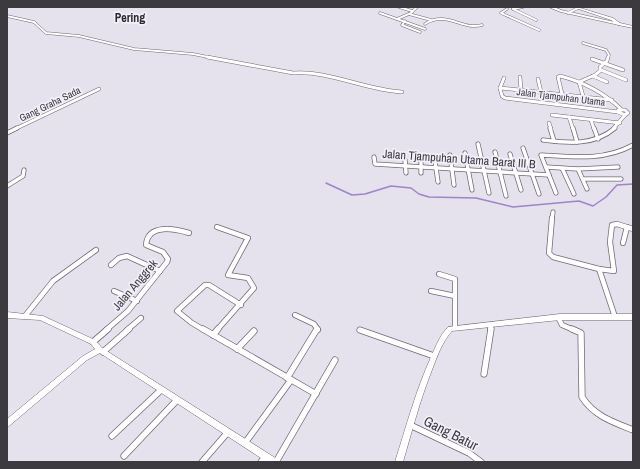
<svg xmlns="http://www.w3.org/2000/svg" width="640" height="469" viewBox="0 0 640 469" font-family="'Archivo Narrow',sans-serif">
<rect width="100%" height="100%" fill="#e5e1ed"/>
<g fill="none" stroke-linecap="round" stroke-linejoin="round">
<path stroke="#9e84c8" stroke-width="1.5" d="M326,183L352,195L365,194L391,186L411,188L419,194L429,197L476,198L513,207L579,201L593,206L606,197L617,185L633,184"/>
<defs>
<g id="minor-far4">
<path d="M399,7L412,11"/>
<path d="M551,7L561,11L619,24"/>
<path d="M507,9L501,13L539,30"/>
<path d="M513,9L536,20"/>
<path d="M513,9L523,7"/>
<path d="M380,13L425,29"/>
<path d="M568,13L578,8"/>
<path d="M409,14L431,20"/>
<path d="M7,16L34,22L46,33L79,36L134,49L193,54L213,58"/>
<path d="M397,19L411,13L417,7"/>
<path d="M405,21L402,25L420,32"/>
<path d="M425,24C446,10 463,31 482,25"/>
<path d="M583,43L606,50L609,55L608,58"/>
</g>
<g id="minor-far3">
<path d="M207,57L293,73C328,70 365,90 402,92"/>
<path d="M592,59L623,70"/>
<path d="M601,70L626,80"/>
<path d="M593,76L607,82"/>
<path d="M520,77L521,90"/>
<path d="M504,78L500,88L502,96L505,98L618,112"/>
<path d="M538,79L541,92"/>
<path d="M500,88L612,100"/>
<path d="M562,94L558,77L560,76C584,82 603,92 621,109"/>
<path d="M583,96L579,82L595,75L600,71V67L607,61L608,57"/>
<path d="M618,110H625L628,113L625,115L618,112Z"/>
<path d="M552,115L620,123"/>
<path d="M569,117L573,129"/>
<path d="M591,120L594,129"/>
<path d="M549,123L551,129"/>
<path d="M15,129L99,89"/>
<path d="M613,129L625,115"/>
</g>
<g id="minor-far2">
<path d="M550,128L554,141"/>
<path d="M573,128L577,142"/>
<path d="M594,128L598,139"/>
<path d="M7,133L17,128"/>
<path d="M543,140C568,143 594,146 615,128"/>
<path d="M478,144L489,193"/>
<path d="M523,148L539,194"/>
<path d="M495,152L506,196"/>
<path d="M465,153L472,190"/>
<path d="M510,154L521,190"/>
<path d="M450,155L454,185"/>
<path d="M374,157L375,164L549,175"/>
<path d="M405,160L406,173"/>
<path d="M435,161L438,182"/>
<path d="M421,162V173"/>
<path d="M546,167L578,169L618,167"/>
<path d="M562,168L574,194"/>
<path d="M578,169L587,189"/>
<path d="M583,179H621"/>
<path d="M7,186L23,176L24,170"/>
<path d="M556,193L541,155C573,157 604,161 633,145"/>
<path d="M552,219L553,212"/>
</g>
<g id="minor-far1">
<path d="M552,218L549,253L553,257L599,269L614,271L610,242L612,225L617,224L633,229"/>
<path d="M217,227L248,238L228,275L248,278L254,288L217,330"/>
<path d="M623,243L627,227"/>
<path d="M111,265L119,258L127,256L160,271"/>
<path d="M599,269L615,317"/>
<path d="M439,274L455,279V328"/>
<path d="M114,291L137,301"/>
<path d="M431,291L455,296"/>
<path d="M295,315L314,324L318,330"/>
<path d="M25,316L53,281L96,250"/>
<path d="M558,317L562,325L574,330"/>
<path d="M106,330L128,311L167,262L168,259L163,252L146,245C148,223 175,229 189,233"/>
<path d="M127,330L141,318"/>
<path d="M204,330L192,323L177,311L205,285H209L241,305"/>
<path d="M490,330L491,326"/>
</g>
<g id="minor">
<path d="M203,329L316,394"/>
<path d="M572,329L581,333L582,397C594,416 613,422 633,430"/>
<path d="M360,330L434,356"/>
<path d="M213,335L218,329"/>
<path d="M93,342L108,329"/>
<path d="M237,349L254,331"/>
<path d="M103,352L129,329"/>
<path d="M484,374L491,329"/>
<path d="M287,378L317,329"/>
<path d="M410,425L469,453L481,462"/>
<path d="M112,436L161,390"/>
<path d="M245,443L291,380"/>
<path d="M124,456L177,400"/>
<path d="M202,462L228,432"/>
<path d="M261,462L265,457"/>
<path d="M276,462L335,360"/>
</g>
<g id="tertiary">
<path d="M573,7H577L613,18L620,23L633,26V28L618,25L611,20Z"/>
<path d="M7,312L43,316L95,340L102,348L277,459L278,462H267L100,353L87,360L9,426L7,428V419L83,356L95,349L91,344L40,320L7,318Z"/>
<path d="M560,314H633V320H560L452,331C442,342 437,357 432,370C420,400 412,431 403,462H395C406,427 416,390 431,357C436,346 440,335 448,327Z"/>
</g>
</defs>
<use href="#minor-far4" stroke="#6e6b75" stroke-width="3"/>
<use href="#minor-far3" stroke="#6e6b75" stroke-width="4"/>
<use href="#minor-far2" stroke="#6e6b75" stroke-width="5"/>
<use href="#minor-far1" stroke="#6e6b75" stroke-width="6"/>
<use href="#minor" stroke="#6e6b75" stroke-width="7"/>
<use href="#tertiary" stroke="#6e6b75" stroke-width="1"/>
<use href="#minor-far4" stroke="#fff" stroke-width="2"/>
<use href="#minor-far3" stroke="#fff" stroke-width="3"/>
<use href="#minor-far2" stroke="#fff" stroke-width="3.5"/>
<use href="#minor-far1" stroke="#fff" stroke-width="4.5"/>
<use href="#minor" stroke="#fff" stroke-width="5.5"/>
<use href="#tertiary" fill="#fff" fill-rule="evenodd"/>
</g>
<g text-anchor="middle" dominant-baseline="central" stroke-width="3.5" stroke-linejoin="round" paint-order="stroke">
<g font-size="10" fill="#3c3a3f" stroke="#f2eefa">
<text transform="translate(561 97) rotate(7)">Jalan Tjampuhan Utama</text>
<text transform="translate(50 104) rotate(-26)">Gang Graha Sada</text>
</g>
<g font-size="12" font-weight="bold" fill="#2a2730" stroke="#f2eefa">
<text x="130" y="18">Pering</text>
</g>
<g font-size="12" fill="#3c3a3f" stroke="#f2eefa">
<text transform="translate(459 159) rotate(4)">Jalan Tjampuhan Utama Barat III B</text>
<text transform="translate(135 285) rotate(-50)">Jalan Anggrek</text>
</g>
<g font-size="14" fill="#3c3a3f" stroke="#f2eefa">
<text transform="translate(451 433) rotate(27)">Gang Batur</text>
</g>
</g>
<rect width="640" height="469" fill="none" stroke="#3c3a3f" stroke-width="16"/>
</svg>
